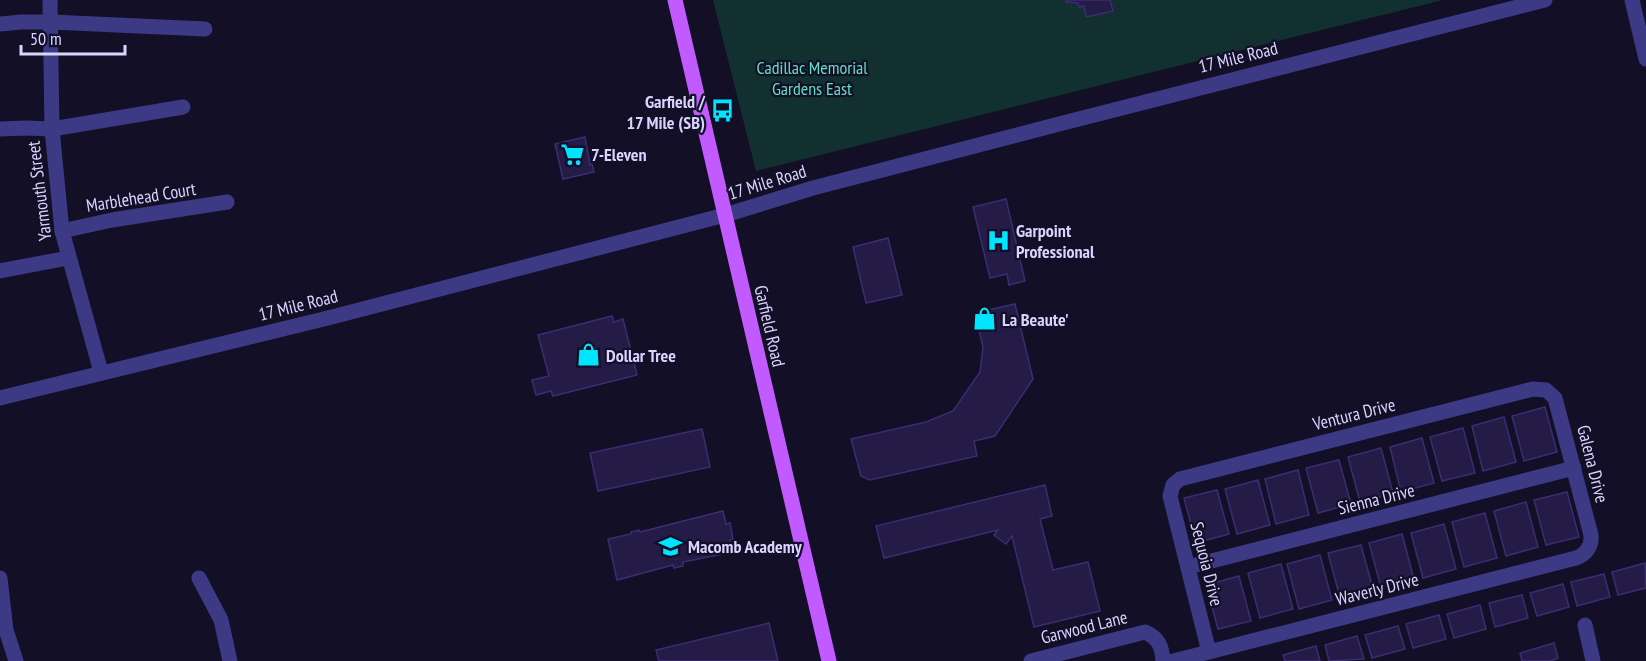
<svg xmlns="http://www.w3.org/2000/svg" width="1646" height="661" viewBox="0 0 1646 661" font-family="'PT Sans Narrow',sans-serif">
<rect width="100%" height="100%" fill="#130f26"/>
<path fill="#12302f" d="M713,0H1443L756,171Z"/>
<g fill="#241b47" stroke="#3b2d73" stroke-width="1.5">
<path d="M1066,0H1110L1113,11L1086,17L1084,6L1079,7L1078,3L1066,2Z"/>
<path d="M585,137L590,165L592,164L594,172L563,179L555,144Z"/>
<path d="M1006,199L1025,281L1009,285L1007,274L990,278L973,207Z"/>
<path d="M888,238L902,295L866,303L853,247Z"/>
<path d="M1015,304L1033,379L995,436L974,441L977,456L870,480L861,476L851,439L926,422L953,411L980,372L983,347L975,313Z"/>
<path d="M612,316L614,322L623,319L637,375L553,396L551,391L536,395L532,380L549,376L538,335Z"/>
<path d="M1545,407L1557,452L1524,461L1512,416Z"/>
<path d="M1504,417L1516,462L1483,471L1472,426Z"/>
<path d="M1463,428L1475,473L1442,481L1430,437Z"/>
<path d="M702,429L710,467L598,491L590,453Z"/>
<path d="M1422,438L1434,483L1401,492L1390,447Z"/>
<path d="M1381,448L1393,493L1360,502L1348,457Z"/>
<path d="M1339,460L1351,504L1318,513L1306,468Z"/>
<path d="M1298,470L1309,515L1276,524L1265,479Z"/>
<path d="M1258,480L1270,525L1237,534L1225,489Z"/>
<path d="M1045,485L1052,516L1040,519L1053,570L1088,562L1100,611L1034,627L1012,536L1006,544L994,535L998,530L884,558L876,526Z"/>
<path d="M1217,490L1229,534L1196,543L1184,498Z"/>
<path d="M1567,492L1579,537L1546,545L1534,500Z"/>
<path d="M1526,502L1538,547L1506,556L1494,511Z"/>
<path d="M723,511L726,524L730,523L733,539L730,540L733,552L683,562V566L674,568L673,565L617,580L608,539L631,534V532L639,530L640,532Z"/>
<path d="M1485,513L1497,558L1464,567L1452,522Z"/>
<path d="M1444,524L1456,569L1423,578L1411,533Z"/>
<path d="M1402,534L1414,579L1381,587L1369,543Z"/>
<path d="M1361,545L1373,589L1340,598L1328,553Z"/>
<path d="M1320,555L1332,600L1299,609L1287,564Z"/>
<path d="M1645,563L1646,588L1618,595L1612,572Z"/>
<path d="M1281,564L1293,609L1260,618L1248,573Z"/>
<path d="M1604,574L1610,597L1577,606L1571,582Z"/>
<path d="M1239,576L1251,621L1218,629L1206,585Z"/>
<path d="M1563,584L1569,607L1537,616L1530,593Z"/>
<path d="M1522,595L1528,618L1495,627L1489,603Z"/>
<path d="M1480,605L1486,629L1454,638L1447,614Z"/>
<path d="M1439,615L1446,639L1413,648L1406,624Z"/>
<path d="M769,623L778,661H659L656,650Z"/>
<path d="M1398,626L1405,649L1372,658L1365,635Z"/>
<path d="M1357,636L1364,659L1329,661L1325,645Z"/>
<path d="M1554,643L1558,658L1550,661H1522L1520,653Z"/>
<path d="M1316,646L1320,661H1285L1283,655Z"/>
</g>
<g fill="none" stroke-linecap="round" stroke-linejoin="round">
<g stroke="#3d3a85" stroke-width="15">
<path d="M50,0L52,129L62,231L101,372"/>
<path d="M1632,0L1646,59"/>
<path d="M0,24L21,22H51L205,29"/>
<path d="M0,129L26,128L52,129L183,107"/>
<path d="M62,231L112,220L227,202"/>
<path d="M0,271L68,258"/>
<path d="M0,398L328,318L725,215L813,188L1063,123L1545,0"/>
<path d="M1188,567L1574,468"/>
<path d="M0,578L6,630L16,661"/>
<path d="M199,578L221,620L230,661"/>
<path d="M1585,625L1593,661"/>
<path d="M1031,661L1145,632C1159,638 1162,647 1163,661"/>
<path d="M1173,661L1209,652L1576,558C1587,554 1592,546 1591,535L1555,398L1546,390L1533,389L1180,479L1173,485L1170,496L1209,652"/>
</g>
<path stroke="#c25bff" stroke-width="15" d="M675,0L829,661"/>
</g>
<defs>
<symbol id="bus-bare" viewBox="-9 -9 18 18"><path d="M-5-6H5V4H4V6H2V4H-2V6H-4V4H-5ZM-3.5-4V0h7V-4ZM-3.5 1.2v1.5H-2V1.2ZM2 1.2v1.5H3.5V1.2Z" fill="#00e5ff" stroke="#130f26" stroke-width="2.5" paint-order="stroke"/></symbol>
<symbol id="supermarket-bare" viewBox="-9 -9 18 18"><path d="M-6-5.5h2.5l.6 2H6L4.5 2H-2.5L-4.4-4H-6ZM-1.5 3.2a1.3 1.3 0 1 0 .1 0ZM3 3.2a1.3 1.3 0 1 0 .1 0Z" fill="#00e5ff" stroke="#130f26" stroke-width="2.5" paint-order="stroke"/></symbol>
<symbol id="hospital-bare" viewBox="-9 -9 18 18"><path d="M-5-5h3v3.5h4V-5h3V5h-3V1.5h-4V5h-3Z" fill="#00e5ff" stroke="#130f26" stroke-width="2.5" paint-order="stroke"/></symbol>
<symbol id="shop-bare" viewBox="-9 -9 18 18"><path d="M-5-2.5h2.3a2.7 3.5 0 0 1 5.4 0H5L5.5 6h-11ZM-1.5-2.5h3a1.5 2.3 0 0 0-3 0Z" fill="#00e5ff" stroke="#130f26" stroke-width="2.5" paint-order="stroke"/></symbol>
<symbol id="school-bare" viewBox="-9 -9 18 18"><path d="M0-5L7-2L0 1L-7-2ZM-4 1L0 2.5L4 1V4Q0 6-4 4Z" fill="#00e5ff" stroke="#130f26" stroke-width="2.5" paint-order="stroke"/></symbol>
</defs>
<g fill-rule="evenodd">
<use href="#bus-bare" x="706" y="94" width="33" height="33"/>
<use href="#supermarket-bare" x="556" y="138" width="33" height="33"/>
<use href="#hospital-bare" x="982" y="224" width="33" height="33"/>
<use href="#shop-bare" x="968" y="302" width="33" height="33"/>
<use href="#shop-bare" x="572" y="338" width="33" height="33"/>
<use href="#school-bare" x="654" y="530" width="33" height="33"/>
</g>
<g text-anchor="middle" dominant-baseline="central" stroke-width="4.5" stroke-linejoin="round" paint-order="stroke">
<g font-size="18" fill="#d9d4ff" stroke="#130f26">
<text transform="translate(1238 57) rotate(-14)">17 Mile Road</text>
<text transform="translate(767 182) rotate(-17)">17 Mile Road</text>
<text transform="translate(39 191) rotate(-97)">Yarmouth Street</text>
<text transform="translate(141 197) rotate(-9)">Marblehead Court</text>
<text transform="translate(298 305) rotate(-14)">17 Mile Road</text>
<text transform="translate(770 326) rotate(77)">Garfield Road</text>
<text transform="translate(1354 414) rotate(-14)">Ventura Drive</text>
<text transform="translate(1593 464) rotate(76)">Galena Drive</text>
<text transform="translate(1376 499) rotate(-14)">Sienna Drive</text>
<text transform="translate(1207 564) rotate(76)">Sequoia Drive</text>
<text transform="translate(1377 589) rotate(-14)">Waverly Drive</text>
<text transform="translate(1084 627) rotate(-14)">Garwood Lane</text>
</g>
<g font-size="18" fill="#5fe0c0" stroke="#130f26">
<text x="812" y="67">Cadillac Memorial<tspan x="812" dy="21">Gardens East</tspan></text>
</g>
<g font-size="18" font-weight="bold" fill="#d9d4ff" stroke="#130f26" text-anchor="start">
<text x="705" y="101" text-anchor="end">Garfield /<tspan x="705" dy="21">17 Mile (SB)</tspan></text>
<text x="591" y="154">7-Eleven</text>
<text x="1016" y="230">Garpoint<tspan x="1016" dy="21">Professional</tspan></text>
<text x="1002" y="319">La Beaute'</text>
<text x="606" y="355">Dollar Tree</text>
<text x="688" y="546">Macomb Academy</text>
</g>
</g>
<path d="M21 45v9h104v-9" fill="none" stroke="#d9d4ff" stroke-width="3"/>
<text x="30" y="45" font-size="18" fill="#d9d4ff" stroke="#130f26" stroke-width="4.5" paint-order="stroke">50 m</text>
</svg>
